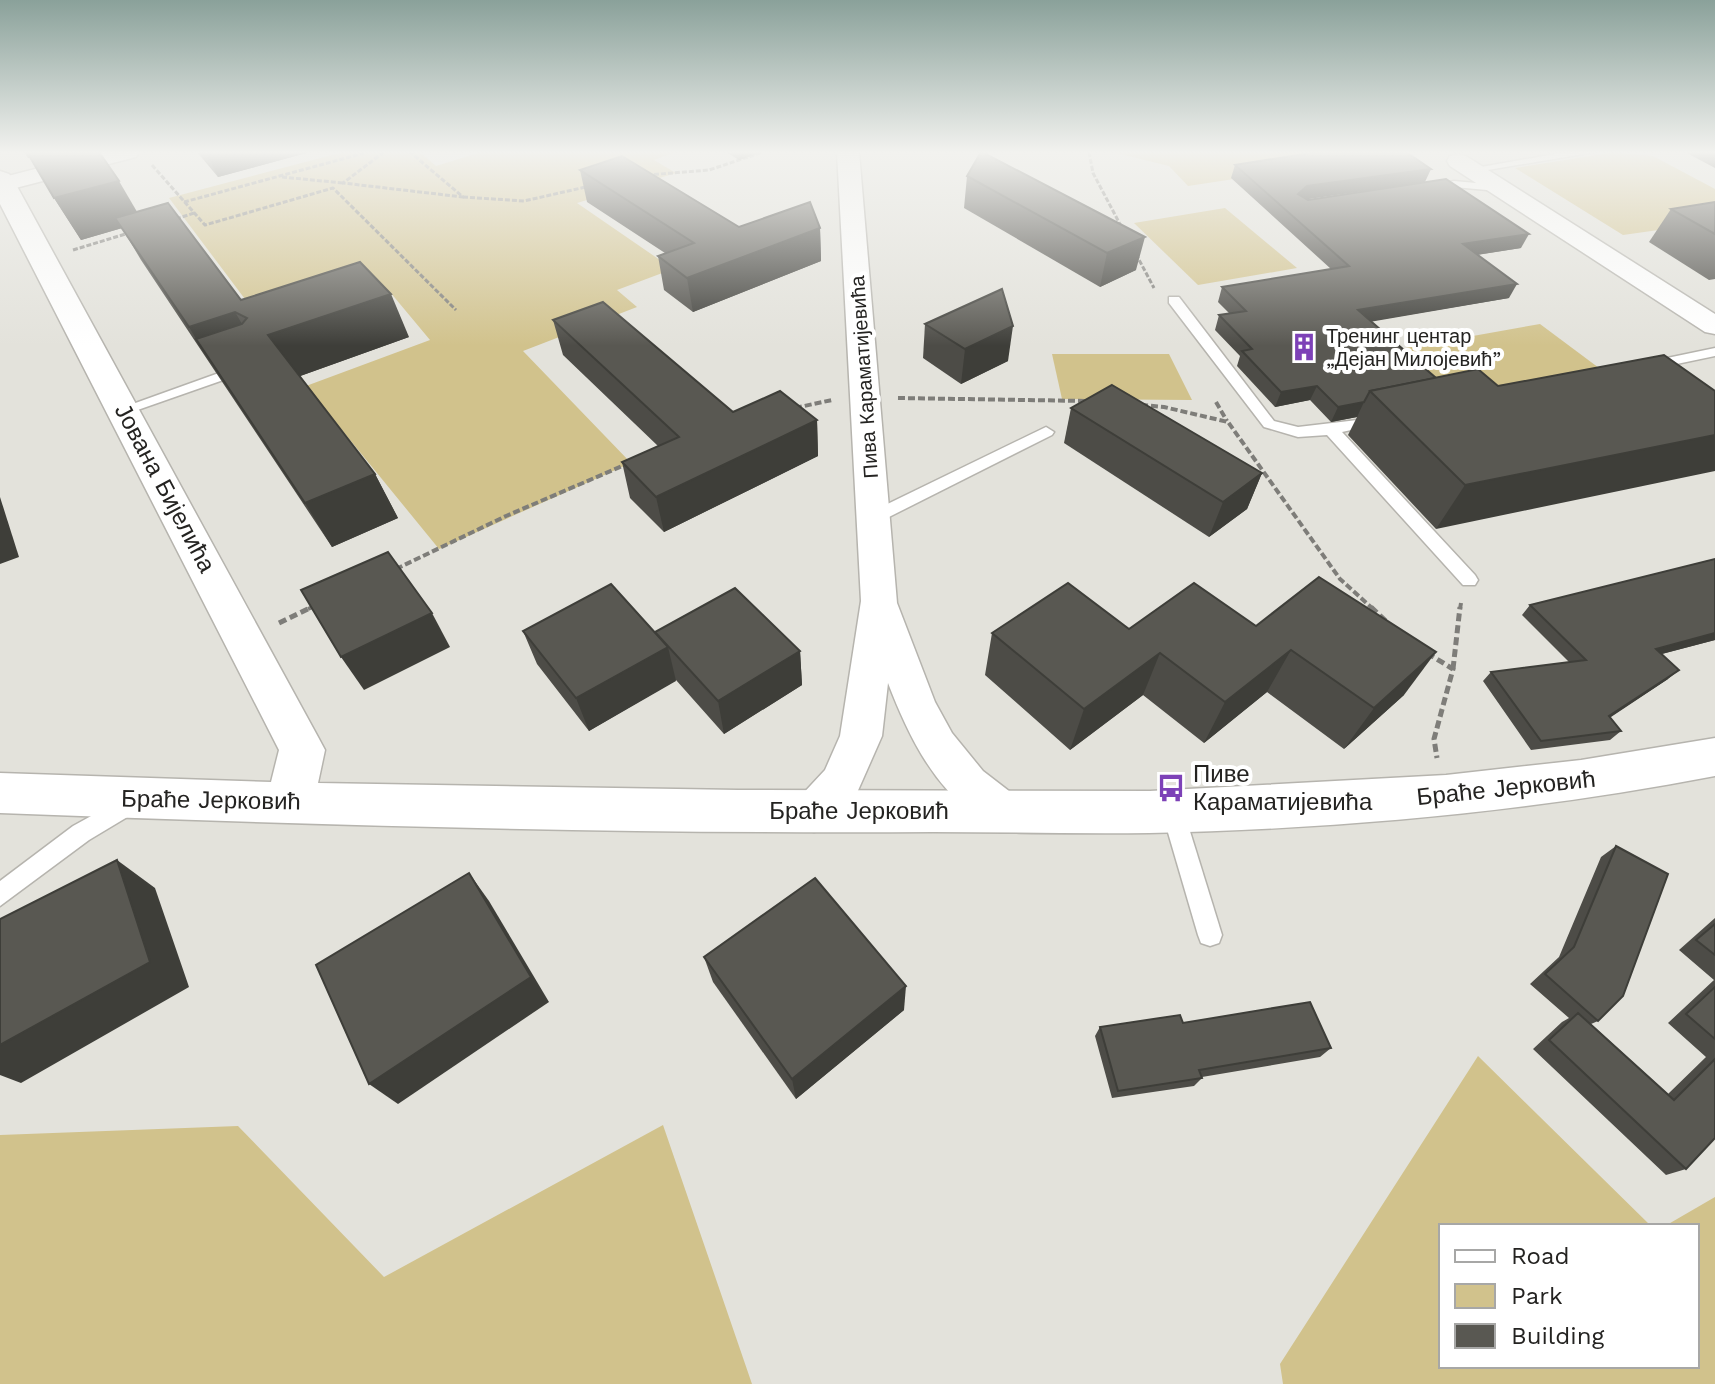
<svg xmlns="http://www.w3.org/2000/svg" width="1715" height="1384" viewBox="0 0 1715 1384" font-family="'Work Sans',sans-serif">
<rect width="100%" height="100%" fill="#e3e2db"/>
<g fill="#d1c28c">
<path d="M343,152H420L436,166L481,152H676L654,160L676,173L577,203L673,269L617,290L637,307L523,351L631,463L439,549L306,386L430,340L390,292L269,331L169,198Z"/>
<path d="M1112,152H1413L1188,186L1169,166Z"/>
<path d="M1615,152L1653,156L1715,189V222L1623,235L1515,168Z"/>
<path d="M1225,208L1297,268L1198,285L1134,223Z"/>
<path d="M1540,324L1599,368L1454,396L1400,349Z"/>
<path d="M1052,354H1169L1192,400L1062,399Z"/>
<path d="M1478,1056L1651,1226H1441V1366H1697V1226H1665L1715,1197V1384H1283L1280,1364Z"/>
<path d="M663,1125L752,1384H0V1135L238,1126L384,1277Z"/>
</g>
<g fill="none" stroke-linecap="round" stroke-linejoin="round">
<defs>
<g id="service">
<path d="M1566,152H1595L1470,173L1464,170Z"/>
<path d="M1454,181L1498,185L1504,188L1498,191L1454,187L1427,191L1421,188Z"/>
<path d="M1169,297H1179L1274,421L1298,427L1383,417V423L1342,432L1475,575L1478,580L1475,585H1463L1327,435L1298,437L1264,427L1169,303Z"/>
<path d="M1715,348V356L1648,370L1641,366L1648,362Z"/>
<path d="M244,364L249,365V371L129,413L124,415L116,410Z"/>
<path d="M1046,427L1054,432L1052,435L881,521H869L866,517L869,513Z"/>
<path d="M131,794L139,796L142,803L139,810L89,840L0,906V881L73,826Z"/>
<path d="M1173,802L1181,805L1184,812L1222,935L1219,943L1210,946L1201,943L1198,935L1162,812L1165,805Z"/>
</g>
<g id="minor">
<path d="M101,152H139L136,157L0,192V178Z"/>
<path d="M837,152H859L897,603L935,702L952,733L983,771L1018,798L1024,811L1018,824C1012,826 1005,830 1000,829C989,828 981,820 973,814C930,781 907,732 888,683L882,736L856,795L830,827L814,832L798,827L792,813L798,799L825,770L840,736L861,601Z"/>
<path d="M1458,154L1466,156L1715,314V334L1705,332L1450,166L1447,161L1450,156Z"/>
</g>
<path id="tertiary" d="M0,171L9,174L13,179L318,737L325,750L318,783L738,790L1150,791L1446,775L1581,760L1715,738V776C1528,812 1339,829 1149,833C1077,834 1005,832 933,832C622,834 311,825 0,813V773L271,782L279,750L0,204Z"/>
</defs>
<use href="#service" stroke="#b6b4ae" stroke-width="3"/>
<use href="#minor" stroke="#b6b4ae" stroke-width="3"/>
<use href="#tertiary" stroke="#b6b4ae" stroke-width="3"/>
<g stroke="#7e7d79" stroke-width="3" stroke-dasharray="5 2" stroke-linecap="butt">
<path d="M384,152L343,183L463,197L410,152"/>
<path d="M1089,152L1093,173L1122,228"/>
<path d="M152,165L205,225L333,188L456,310"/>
<path d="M647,175L709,170L763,152"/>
<path d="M282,177L343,183"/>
<path d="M463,197L524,201L590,186"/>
<path d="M184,202L368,152"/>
<path d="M176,219L194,213"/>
<path d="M73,250L132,232"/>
<path d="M1136,254L1154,288"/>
</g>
<g stroke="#7e7d79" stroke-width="4" stroke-dasharray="7 3" stroke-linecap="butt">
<path d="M898,398L1088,401"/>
<path d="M1216,402L1227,421"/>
<path d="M1141,405L1164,407L1228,422L1340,579L1373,609"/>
<path d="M795,408L832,400"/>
<path d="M396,569L506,516L627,464"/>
<path d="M308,609L317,605"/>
<path d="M1460,609L1461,603"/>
</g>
<g stroke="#7e7d79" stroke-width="5" stroke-dasharray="8 4" stroke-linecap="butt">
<path d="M1371,607L1388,623"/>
<path d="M279,623L312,607"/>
<path d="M1427,653L1453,669L1434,739L1437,758"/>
<path d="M1453,669L1460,607"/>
</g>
<use href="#service" fill="#fff" fill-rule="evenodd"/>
<use href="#minor" fill="#fff" fill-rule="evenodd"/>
<use href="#tertiary" fill="#fff" fill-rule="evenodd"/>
</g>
<g fill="#4d4c47" fill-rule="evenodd">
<path d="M24,152L137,212L241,300L409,337L300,376L375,474L398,518L332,547L141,260L122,228L81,240L54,198L30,158H28Z"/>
<path d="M197,152H310L218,177Z"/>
<path d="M726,152H763L739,160Z"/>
<path d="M981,152L1136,270L1100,287L964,208L967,176Z"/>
<path d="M1685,152H1715V168Z"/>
<path d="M1235,165L1425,182L1521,248L1477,255L1509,298L1371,321L1436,378L1498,386L1664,355L1436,529L1348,435L1357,417L1331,422L1310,400L1275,407L1237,366L1240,356L1215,330L1219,315L1230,314L1218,302L1222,287L1331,269L1231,178ZM1362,191L1308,200L1306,199Z"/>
<path d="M580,170L739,227L820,228L821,261L693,312L664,290L658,256L665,253L587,202Z"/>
<path d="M1715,202V279L1709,280L1649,242L1671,209Z"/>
<path d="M553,320L733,412L817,420L818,456L664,532L630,498L622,462L658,446L563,355Z"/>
<path d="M925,324L1008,361L961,384L923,358Z"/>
<path d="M1071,408L1262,473L1247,509L1209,537L1064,443Z"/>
<path d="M1715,559V640L1662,654L1668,679L1610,717L1621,731L1610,740L1531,750L1483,681L1491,672L1569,662L1522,615L1530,605Z"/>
<path d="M1256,626L1404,695L1344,749L1267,692L1204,743L1143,695L1070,750L985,675L992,633Z"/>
<path d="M523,631L655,632L800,651L802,685L724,734L676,680L589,731L537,664Z"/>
<path d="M1616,846L1598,1021L1591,1024L1668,1094L1706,1057L1668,1023L1714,980L1679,950L1715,918V1138L1686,1169L1666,1175L1533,1049L1562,1022L1569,1018L1530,984L1559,957L1601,857Z"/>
<path d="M704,957L904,1010L796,1099L713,982Z"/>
<path d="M1183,1023L1331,1048L1320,1057L1202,1077V1078L1194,1086L1112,1098L1095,1036L1100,1027Z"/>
</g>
<g fill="#3e3e39">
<path d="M206,152H310L218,177Z"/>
<path d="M738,152H763L739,160Z"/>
<path d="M1431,169L1425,182L1302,200L1298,194L1307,186Z"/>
<path d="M119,181L143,222L81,240L54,198Z"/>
<path d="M820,228L821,261L693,312L687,278Z"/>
<path d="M1529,234L1521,248L1456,258L1463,244Z"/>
<path d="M1145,237L1136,270L1100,287L1107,253Z"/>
<path d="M1517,284L1509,298L1352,325L1358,310Z"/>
<path d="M391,294L409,337L292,379L268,335Z"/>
<path d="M235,312L260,355L196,339L215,371L189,327Z"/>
<path d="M1013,326L1008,361L961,384L965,349Z"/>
<path d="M1317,386L1310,400L1275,407L1281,392Z"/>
<path d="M1364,402L1357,417L1331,422L1338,407Z"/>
<path d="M817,420L818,456L664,532L656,497Z"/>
<path d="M1715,435V471L1436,529L1465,485Z"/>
<path d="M1262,473L1247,509L1209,537L1223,502Z"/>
<path d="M375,474L398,518L332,547L305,503Z"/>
<path d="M0,497L19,557L0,564Z"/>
<path d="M432,613L450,647L364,690L341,657Z"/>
<path d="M1715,633V640L1646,658L1656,649Z"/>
<path d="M668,647L676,681L589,731L576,698Z"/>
<path d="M1291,650L1267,692L1204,743L1225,702Z"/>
<path d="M800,651L802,685L724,734L718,701Z"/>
<path d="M1436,652L1404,695L1344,749L1374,708Z"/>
<path d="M1160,653L1143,695L1070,750L1084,709Z"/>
<path d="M1679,670L1668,679L1599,725L1609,716Z"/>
<path d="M117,860L155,888L189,987L21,1083L0,1075V1045Z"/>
<path d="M469,873L489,901L549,1002L398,1104L369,1084Z"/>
<path d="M906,986L904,1010L796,1099L792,1079Z"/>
</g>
<g fill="#595852" stroke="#3e3e39" stroke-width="2">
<path d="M27,152H99L119,181L54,198Z"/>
<path d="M981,152H982L1145,237L1107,253L967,176Z"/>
<path d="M1317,152H1406L1431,169L1307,186L1298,194L1308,200L1446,179L1529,234L1463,244L1517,284L1358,310L1436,378L1370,391L1364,402L1338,407L1317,386L1281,392L1242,351L1252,349L1219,315L1246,311L1222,287L1349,266L1235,165Z"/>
<path d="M622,156L739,227L810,202L820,228L687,278L658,256L694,243L580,170Z"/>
<path d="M1715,202V234L1671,209Z"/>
<path d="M168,203L241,300L360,262L391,294L268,335L375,474L305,503L196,339L242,324L247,318L235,312L189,327L115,218Z"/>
<path d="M1002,289L1013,326L965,349L925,324Z"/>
<path d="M603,302L733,412L780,391L817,420L656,497L622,462L679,437L553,320Z"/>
<path d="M1664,355L1715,391V435L1465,485L1370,391L1478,369L1498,386Z"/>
<path d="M1112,385L1262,473L1223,502L1071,408Z"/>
<path d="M388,552L432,613L341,657L301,590Z"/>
<path d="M1715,559V633L1656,649L1679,670L1609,716L1621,731L1541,741L1491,672L1586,660L1530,605Z"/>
<path d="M1319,577L1436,652L1374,708L1291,650L1225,702L1160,653L1084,709L992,633L1068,583L1129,629L1194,583L1256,626Z"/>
<path d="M611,584L668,647L576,698L523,631Z"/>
<path d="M735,588L800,651L718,701L655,632Z"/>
<path d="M1616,846L1668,874L1623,996L1598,1021L1545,974L1574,947Z"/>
<path d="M117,860L150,962L0,1045V919Z"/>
<path d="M469,873L531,977L369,1084L316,965Z"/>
<path d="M815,878L906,986L792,1079L704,957Z"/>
<path d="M1715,924V955L1696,940Z"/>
<path d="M1715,987V1039L1686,1014Z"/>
<path d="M1310,1002L1331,1048L1199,1070L1202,1078L1118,1091L1100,1027L1180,1015L1183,1023Z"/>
<path d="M1578,1013L1674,1100L1715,1059V1138L1686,1169L1549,1040Z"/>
</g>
<linearGradient id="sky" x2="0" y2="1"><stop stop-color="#8aa19a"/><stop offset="0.44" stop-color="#f2f2ef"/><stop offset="1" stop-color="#f2f2ef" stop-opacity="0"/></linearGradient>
<rect width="1715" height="346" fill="url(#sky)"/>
<defs>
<symbol id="building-bare" viewBox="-9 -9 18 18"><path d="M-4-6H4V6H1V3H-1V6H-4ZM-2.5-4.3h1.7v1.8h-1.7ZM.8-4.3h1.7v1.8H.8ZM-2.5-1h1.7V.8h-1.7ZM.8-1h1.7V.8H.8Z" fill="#7d41b7" stroke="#fff" stroke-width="2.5" paint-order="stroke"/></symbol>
<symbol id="bus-bare" viewBox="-9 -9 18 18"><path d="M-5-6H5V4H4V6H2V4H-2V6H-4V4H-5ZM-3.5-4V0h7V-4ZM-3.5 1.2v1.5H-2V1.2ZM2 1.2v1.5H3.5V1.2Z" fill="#7d41b7" stroke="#fff" stroke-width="2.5" paint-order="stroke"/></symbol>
</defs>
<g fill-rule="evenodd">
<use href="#building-bare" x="1284" y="327" width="40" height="40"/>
<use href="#bus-bare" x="1151" y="768" width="40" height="40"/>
</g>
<g text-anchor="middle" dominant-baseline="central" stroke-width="8" stroke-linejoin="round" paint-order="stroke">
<g font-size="20" fill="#242321" stroke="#fff" text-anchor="start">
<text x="1326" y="336">Тренинг центар<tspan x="1326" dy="23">„Дејан Милојевић”</tspan></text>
</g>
<g font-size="20" fill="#242321" stroke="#fff">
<text transform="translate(864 377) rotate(-94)">Пива Караматијевића</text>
</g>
<g font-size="24" fill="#242321" stroke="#fff">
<text transform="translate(165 488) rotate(62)">Јована Бијелића</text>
<text transform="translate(1506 788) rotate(-6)">Браће Јерковић</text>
<text transform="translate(211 800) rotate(1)">Браће Јерковић</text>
<text x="859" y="811">Браће Јерковић</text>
</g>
<g font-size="24" fill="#242321" stroke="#fff" text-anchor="start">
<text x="1193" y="774">Пиве<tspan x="1193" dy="28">Караматијевића</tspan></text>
</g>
</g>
<rect x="1439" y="1224" width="260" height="144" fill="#ffffff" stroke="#a7a7a6" stroke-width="2"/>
<rect x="1455" y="1250" width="40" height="12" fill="#ffffff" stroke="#a7a7a6" stroke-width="2"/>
<text x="1511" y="1264" font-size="24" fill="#242321">Road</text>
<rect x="1455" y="1284" width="40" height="24" fill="#d1c28c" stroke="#a7a7a6" stroke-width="2"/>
<text x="1511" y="1304" font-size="24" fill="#242321">Park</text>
<rect x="1455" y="1324" width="40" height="24" fill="#595852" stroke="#a7a7a6" stroke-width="2"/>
<text x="1511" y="1344" font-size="24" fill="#242321">Building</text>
</svg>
